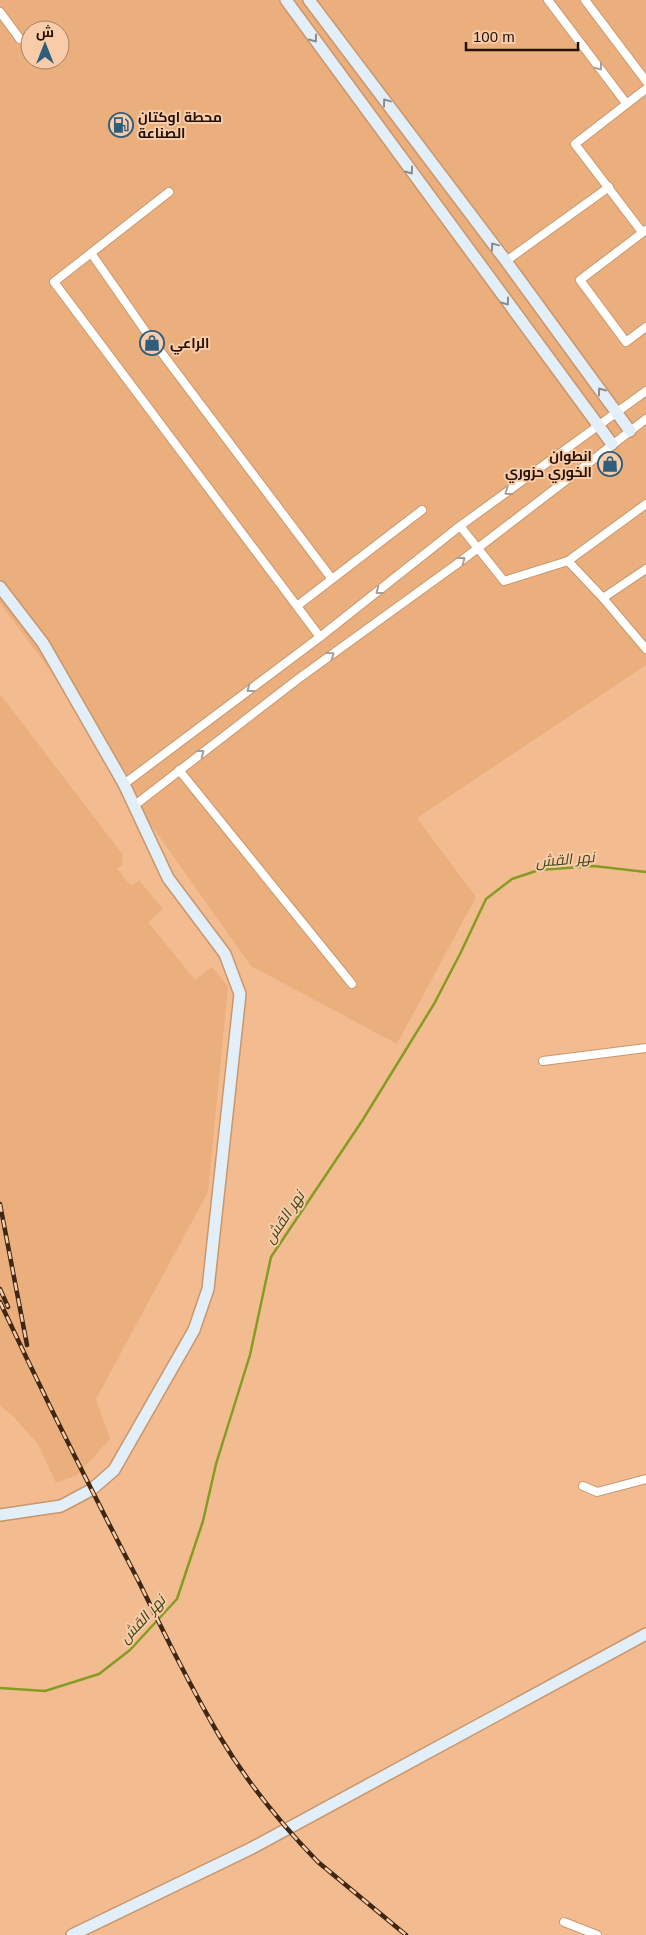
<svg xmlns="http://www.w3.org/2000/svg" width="646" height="1935" viewBox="0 0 646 1935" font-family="Arial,Cairo,sans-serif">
<rect width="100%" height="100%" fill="#f3bc90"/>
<g fill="#ebaf7d" fill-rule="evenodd">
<path d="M0,0H646V665L417,818L476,897L397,1044L251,966L144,815L125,771L0,603ZM30,30H60V60H30Z"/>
<path d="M0,694L123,855L122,865L117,869L131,886L139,880L163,909L148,922L195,980L212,967L228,986L208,1192L96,1399L110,1439L77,1475L56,1483L38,1444L12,1415L0,1406Z"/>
</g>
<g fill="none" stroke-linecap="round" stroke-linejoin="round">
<path stroke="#849c22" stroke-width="2.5" d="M0,1688L45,1691L99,1674L130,1650L177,1599L203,1521L216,1464L250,1355L271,1257L362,1121L434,1004L461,952L486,899L512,879L539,870L594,866L646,872"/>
<defs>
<g id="street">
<path d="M548,0L626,103"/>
<path d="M585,0L646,81"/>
<path d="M0,12L20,39"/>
<path d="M169,192L54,282L320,637"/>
<path d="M646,230L580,280L626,342L646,327"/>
<path d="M642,232L575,144L646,89"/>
<path d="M91,253L146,332L332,579"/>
<path d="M506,261L609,187"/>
<path d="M460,526L504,581L568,561L603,598L646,649"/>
<path d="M568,561L646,504"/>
<path d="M603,598L646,569"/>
<path d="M297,606L422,510"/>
<path d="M179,770L352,984"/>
<path d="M124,784L320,637L460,526L646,391"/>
<path d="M135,805L298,679L461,561L646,419"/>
<path d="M543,1061L646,1048"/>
<path d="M583,1486L597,1492L646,1479"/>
<path d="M564,1922L597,1935"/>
</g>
<g id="secondary">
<path d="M286,0L612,444"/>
<path d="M309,0L506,261L630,431"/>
<path d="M0,587L43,643L124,784L168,878L225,954L240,994L208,1289L194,1330L114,1470L91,1490L61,1506L0,1515"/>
<path d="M72,1935L252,1848L646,1634"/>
</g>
</defs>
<use href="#street" stroke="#ca966b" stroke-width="10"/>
<use href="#secondary" stroke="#ca966b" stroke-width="14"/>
<use href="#street" stroke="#fff" stroke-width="8"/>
<use href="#secondary" stroke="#e2eff9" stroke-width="11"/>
<defs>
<g id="rail">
<path d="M0,1204L27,1345"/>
<path d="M0,1289L8,1307"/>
<path d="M0,1302C44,1396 90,1488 138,1580C164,1633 190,1686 220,1737C247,1782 282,1825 318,1862L406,1935"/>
</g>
</defs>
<use href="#rail" stroke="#3f2714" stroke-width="4.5"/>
<use href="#rail" stroke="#f8cca9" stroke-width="2.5" stroke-dasharray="8" stroke-linecap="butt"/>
</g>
<defs><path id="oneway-chevron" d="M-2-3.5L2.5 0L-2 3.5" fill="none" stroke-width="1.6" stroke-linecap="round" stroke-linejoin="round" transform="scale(1.25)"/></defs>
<g stroke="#8c8b89">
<use href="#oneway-chevron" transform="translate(314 39) rotate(54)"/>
<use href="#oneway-chevron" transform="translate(386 102) rotate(-127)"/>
<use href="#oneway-chevron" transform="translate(410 171) rotate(54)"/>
<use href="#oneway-chevron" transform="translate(494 246) rotate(-127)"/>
<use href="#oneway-chevron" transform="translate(506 302) rotate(54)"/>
<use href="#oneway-chevron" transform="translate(601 391) rotate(-126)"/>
</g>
<g stroke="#a79f99">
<use href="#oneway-chevron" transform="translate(599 67) rotate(53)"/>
<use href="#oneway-chevron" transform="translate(508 492) rotate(144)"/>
<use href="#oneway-chevron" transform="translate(462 560) rotate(-37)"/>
<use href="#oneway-chevron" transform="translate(379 591) rotate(142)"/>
<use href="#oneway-chevron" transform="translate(331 655) rotate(-36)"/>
<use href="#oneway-chevron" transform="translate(250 689) rotate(143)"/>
<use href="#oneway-chevron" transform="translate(201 753) rotate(-37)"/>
</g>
<defs>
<symbol id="fuel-ring" viewBox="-11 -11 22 22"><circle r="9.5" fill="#f8cca9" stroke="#2f5d7c" stroke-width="1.5"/><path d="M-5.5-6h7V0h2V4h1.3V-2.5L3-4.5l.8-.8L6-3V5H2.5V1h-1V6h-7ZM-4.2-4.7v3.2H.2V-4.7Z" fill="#2f5d7c"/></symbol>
<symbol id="shop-ring" viewBox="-11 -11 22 22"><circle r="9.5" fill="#f8cca9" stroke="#2f5d7c" stroke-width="1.5"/><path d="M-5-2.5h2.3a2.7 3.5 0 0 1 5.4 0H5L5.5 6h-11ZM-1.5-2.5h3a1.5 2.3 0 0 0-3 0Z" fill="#2f5d7c"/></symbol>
</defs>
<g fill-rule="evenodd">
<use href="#fuel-ring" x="107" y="111" width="28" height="28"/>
<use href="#shop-ring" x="138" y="329" width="28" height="28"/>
<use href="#shop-ring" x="596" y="450" width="28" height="28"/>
</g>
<g text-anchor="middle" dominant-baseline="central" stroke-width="4" stroke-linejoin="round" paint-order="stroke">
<g font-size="14" font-weight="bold" fill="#231001" stroke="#f8cca9" text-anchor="start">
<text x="138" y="117">محطة اوكتان<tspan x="138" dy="16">الصناعة</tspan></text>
<text x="170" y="343">الراعي</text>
<text x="592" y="456" text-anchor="end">انطوان<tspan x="592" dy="16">الخوري حزوري</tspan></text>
</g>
<g font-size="15" font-style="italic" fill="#3b4617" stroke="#f8cca9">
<text transform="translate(565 859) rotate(-5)">نهر القش</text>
<text transform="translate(284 1217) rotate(-56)">نهر القش</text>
<text transform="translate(142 1619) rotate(-47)">نهر القش</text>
</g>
</g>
<g transform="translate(45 45)"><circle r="24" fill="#f8cca9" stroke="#a38166"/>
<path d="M0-4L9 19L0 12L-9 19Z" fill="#2f5d7c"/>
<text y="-8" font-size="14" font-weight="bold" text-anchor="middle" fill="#231001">ش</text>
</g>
<path d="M466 42v8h112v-8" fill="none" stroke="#231001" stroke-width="2.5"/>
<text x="473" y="42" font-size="15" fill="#231001" stroke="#f8cca9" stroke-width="4" paint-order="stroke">100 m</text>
</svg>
